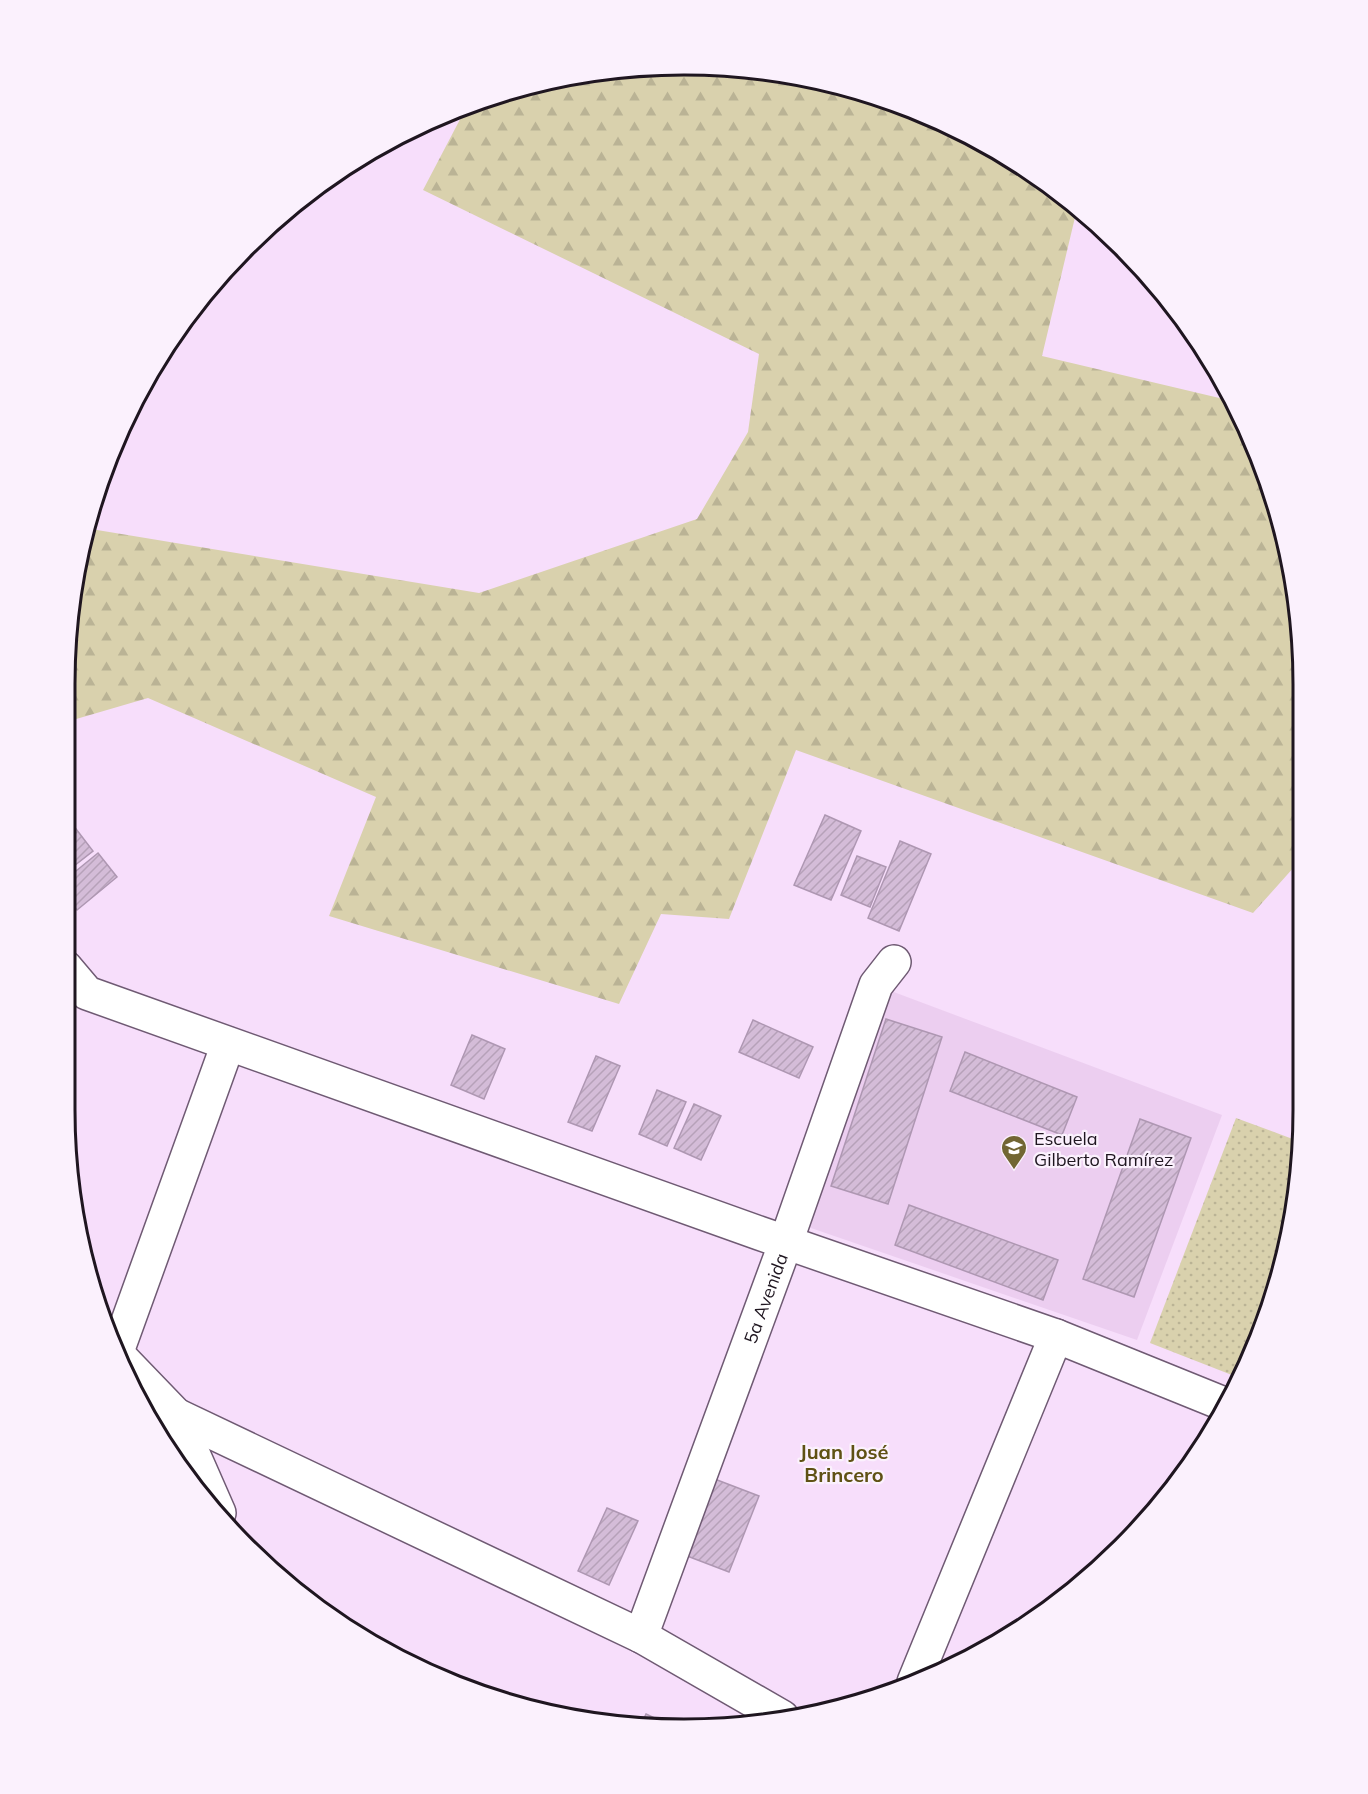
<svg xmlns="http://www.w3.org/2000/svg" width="1368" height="1794" viewBox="0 0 1368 1794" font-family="Mulish,sans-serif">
<defs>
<pattern id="forest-firs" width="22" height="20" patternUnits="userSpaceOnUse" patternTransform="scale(1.5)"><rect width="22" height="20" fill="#d9d1ad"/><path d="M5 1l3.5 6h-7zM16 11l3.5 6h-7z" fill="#bab395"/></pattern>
<pattern id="park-dots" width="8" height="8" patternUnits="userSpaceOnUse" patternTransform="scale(1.5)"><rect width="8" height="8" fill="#d9d1ad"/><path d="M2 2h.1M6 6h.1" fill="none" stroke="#bab395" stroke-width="1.8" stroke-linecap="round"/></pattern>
<pattern id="building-hatch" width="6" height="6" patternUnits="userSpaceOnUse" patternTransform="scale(1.5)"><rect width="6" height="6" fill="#d4bcd8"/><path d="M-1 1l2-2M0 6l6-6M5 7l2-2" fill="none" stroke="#b6a1b9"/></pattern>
</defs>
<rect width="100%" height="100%" fill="#f7defb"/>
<path fill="#eccef0" d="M891,991L1222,1115L1137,1340L808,1227Z"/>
<path fill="url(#forest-firs)" d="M684,65L805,76L921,112L1028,169L1077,209L1042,356L1232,401L1256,447L1298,603V865L1295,866L1253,913L796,750L729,919L661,914L619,1004L329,916L376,797L148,698L66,722V644L85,528L479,593L697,519L748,432L759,354L423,190L467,106L563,76Z"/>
<path fill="url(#park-dots)" d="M1236,1118L1298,1141V1191L1271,1309L1237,1377L1150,1343Z"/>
<g fill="url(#building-hatch)" stroke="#ae97b2" stroke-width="1.5">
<path d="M825,815L861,831L831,900L794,885Z"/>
<path d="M73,825L93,851L65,873V830Z"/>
<path d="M900,841L931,854L899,931L868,918Z"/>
<path d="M98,853L117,877L77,910L65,896V880Z"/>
<path d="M857,856L886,867L870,907L841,895Z"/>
<path d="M886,1019L942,1037L888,1204L831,1186Z"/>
<path d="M753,1020L813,1047L799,1078L739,1052Z"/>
<path d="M472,1035L505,1049L484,1099L451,1085Z"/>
<path d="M965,1052L1077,1097L1062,1135L950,1091Z"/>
<path d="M596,1056L620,1066L592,1131L568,1122Z"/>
<path d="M657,1090L686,1102L667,1146L639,1134Z"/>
<path d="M694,1104L721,1116L701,1160L674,1148Z"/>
<path d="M1140,1119L1191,1138L1134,1297L1083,1279Z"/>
<path d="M909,1205L1058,1260L1043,1300L895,1245Z"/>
<path d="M712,1478L759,1496L729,1572L682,1554Z"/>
<path d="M607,1508L638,1521L609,1585L578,1571Z"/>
<path d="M646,1714L667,1724L642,1723Z"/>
</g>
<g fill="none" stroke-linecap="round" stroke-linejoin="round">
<defs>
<g id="minor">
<path d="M65,967L87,993L759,1233L1056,1336L1224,1404"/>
<path d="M118,1349L228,1044"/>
<path d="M123,1360L176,1415L219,1513"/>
<path d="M176,1415L641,1636L782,1717"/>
<path id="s1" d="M641,1636L786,1242L876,985L894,962"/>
<path d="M914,1682L1056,1336"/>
</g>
</defs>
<use href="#minor" stroke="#6f5a73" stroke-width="36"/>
<use href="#minor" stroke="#fff" stroke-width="33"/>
</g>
<defs>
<symbol id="school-pin" viewBox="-11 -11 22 30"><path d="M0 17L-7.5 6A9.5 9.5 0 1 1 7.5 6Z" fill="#726633" stroke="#fbf1fd"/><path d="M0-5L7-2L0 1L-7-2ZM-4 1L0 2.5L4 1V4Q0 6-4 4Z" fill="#fff"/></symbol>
</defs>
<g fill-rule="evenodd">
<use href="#school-pin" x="999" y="1133" width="30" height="40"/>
</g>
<g text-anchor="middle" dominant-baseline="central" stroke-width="4.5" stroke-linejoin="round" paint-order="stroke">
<g font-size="18" fill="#1f1620" stroke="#fbf1fd" text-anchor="start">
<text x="1034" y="1138">Escuela<tspan x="1034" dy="21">Gilberto Ramírez</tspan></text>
</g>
<g font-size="18" fill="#1f1620" stroke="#fbf1fd">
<text stroke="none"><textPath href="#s1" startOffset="360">5a Avenida</textPath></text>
</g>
<g font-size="20" font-weight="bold" fill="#5f5114" stroke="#fbf1fd">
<text x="844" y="1451">Juan José<tspan x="844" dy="23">Brincero</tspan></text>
</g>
</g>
<path d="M0 0H1368V1794H0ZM684 75H684A609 609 0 0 1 1293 684V1110A609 609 0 0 1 684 1719H684A609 609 0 0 1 75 1110V684A609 609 0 0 1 684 75Z" fill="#fbf1fd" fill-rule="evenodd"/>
<path fill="none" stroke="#1f1620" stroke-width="3" d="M684 75H684A609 609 0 0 1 1293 684V1110A609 609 0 0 1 684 1719H684A609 609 0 0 1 75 1110V684A609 609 0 0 1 684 75Z"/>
</svg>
